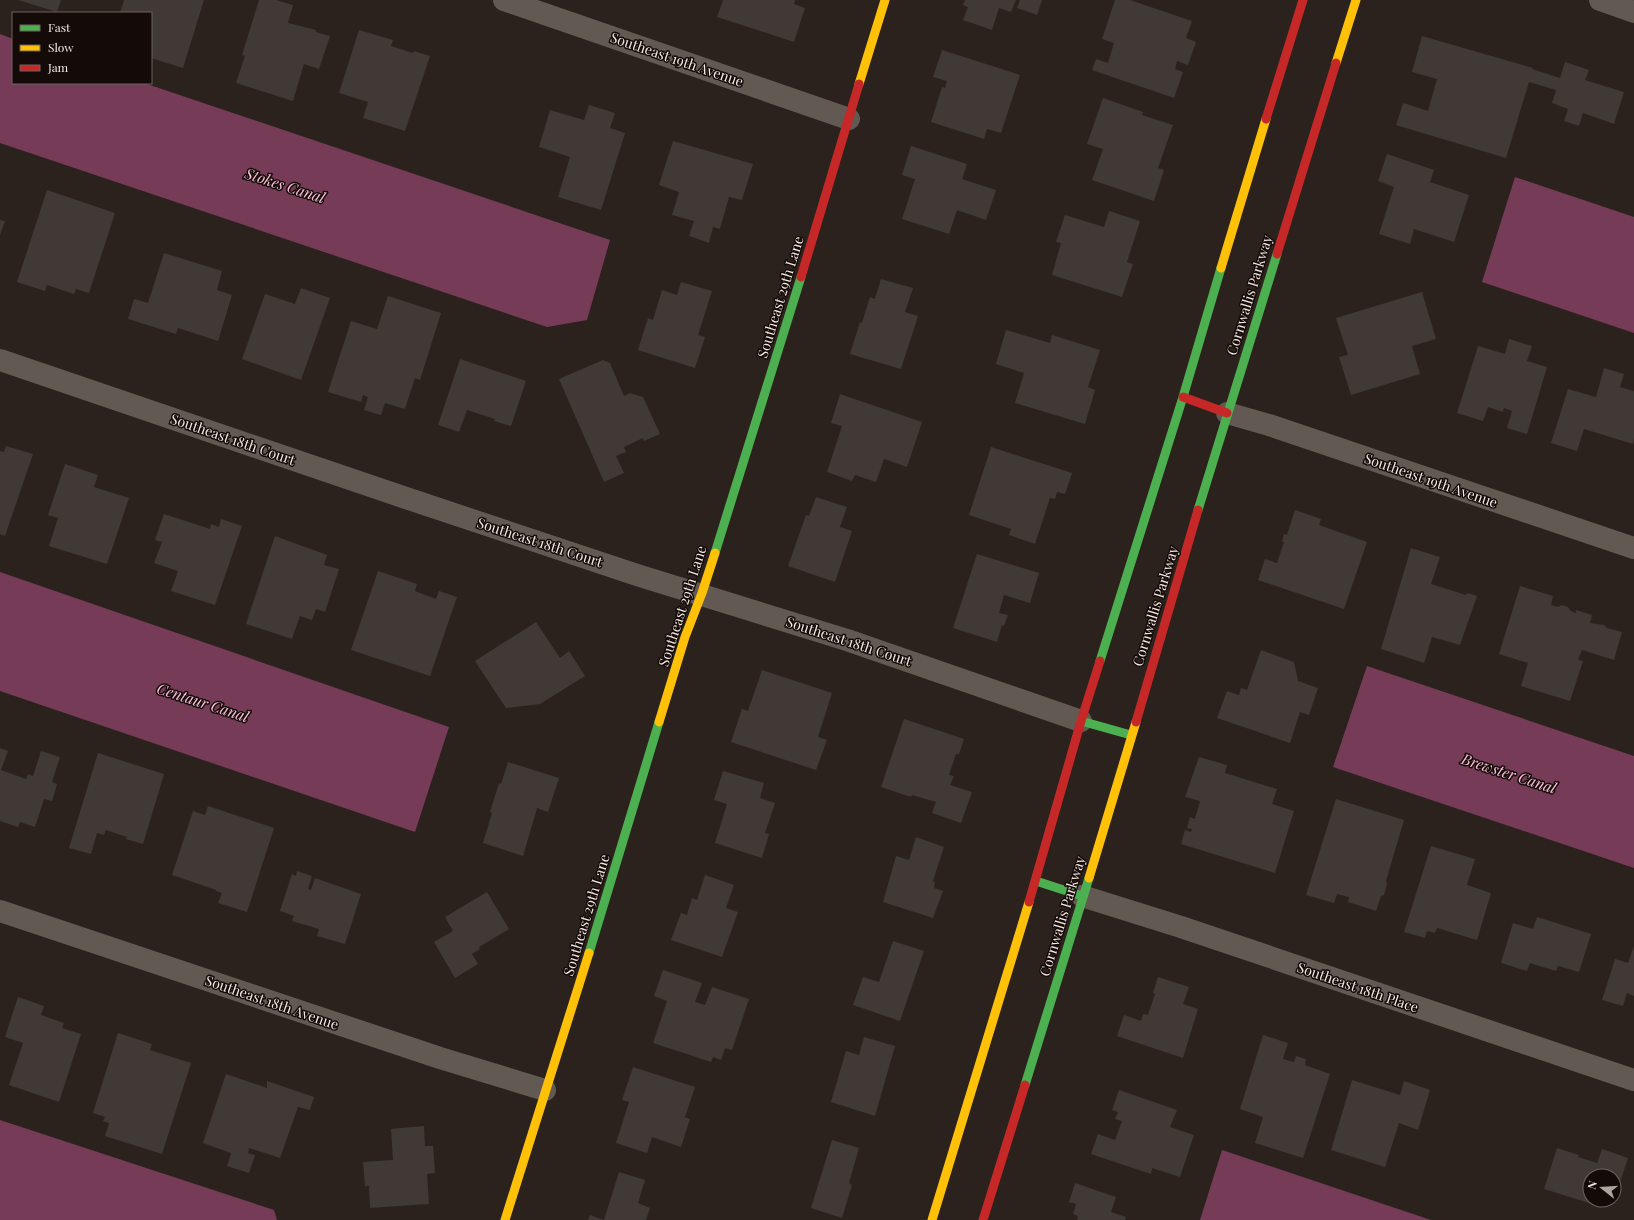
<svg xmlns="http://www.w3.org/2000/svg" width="1634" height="1220" viewBox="0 0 1634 1220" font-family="'Playfair Display',serif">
<rect width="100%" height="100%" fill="#2c221d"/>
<g fill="#753b57">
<path d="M0,34L13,39V83H144L610,240L587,320L547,327L0,143Z"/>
<path d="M1515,177L1634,217V333L1482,282Z"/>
<path d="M0,572L449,727L415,832L0,691Z"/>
<path d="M1367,666L1634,756V868L1333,767Z"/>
<path d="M0,1120L274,1210L277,1220H0Z"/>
<path d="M1222,1150L1431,1220H1200Z"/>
</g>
<g fill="#413936">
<path d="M18,0H61L57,12Z"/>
<path d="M124,0H204L183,68L151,58V13H120Z"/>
<path d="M259,0H276L293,5L288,23L316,30V32L330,36L319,69L304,64L293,101L236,83L245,56L242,55Z"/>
<path d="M723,0H795L794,4L805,8L794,42L717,17Z"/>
<path d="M965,0H1016L1011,12L999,8L992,30L963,20L968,7L963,5Z"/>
<path d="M1020,0H1042L1037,15L1017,8Z"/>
<path d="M1115,0H1130L1192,21L1186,38L1196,42L1188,65L1177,61L1175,69L1183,72L1174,98L1092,70L1096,59L1108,63L1114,43L1102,39Z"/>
<path d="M359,30L393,40L391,46L413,53L414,51L430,56L405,131L363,118L368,102L339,93Z"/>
<path d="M1422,36L1533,68L1532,69L1560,78L1565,62L1589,70L1585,80L1624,92L1614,124L1583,113L1579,126L1564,121L1568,109L1552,103L1556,90L1529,82L1506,158L1396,125L1403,103L1428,111L1437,79L1412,72Z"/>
<path d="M942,50L1020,75L1001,133L987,129L984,139L931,122L942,87L945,88L947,81L933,77Z"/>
<path d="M1103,98L1143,112L1142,115L1173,125L1158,168L1164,170L1154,201L1092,180L1103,149L1087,144Z"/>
<path d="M589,105L615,113L610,128L625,133L601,210L558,197L570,157L539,147L550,110L584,120Z"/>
<path d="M673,141L753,164L742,200L729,197L720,229L713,227L709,243L689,236L694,221L672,215L679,192L659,185Z"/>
<path d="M911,146L967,164L962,179L996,190L986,220L957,210L949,234L902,219L915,179L902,175Z"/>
<path d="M1387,154L1434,170L1430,182L1469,195L1454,242L1414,229L1410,244L1379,234L1394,187L1378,181Z"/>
<path d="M47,190L115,213L89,293L76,289L74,294L47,285L45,291L17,282Z"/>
<path d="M1109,211L1140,221L1127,262L1133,264L1122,297L1052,275L1061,243L1056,242L1065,215L1104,227Z"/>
<path d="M0,220L5,221L0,235Z"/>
<path d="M164,253L222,271L217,290L232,295L218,341L178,328L176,334L128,319L134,299L148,303Z"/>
<path d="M881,279L913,288L905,312L918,316L901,369L850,354L860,322L862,323L870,297L875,299Z"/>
<path d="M681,282L712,291L698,335L705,337L695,368L638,350L648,318L653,320L662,290L677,295Z"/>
<path d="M301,288L330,298L301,380L242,359L265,294L295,304Z"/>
<path d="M1422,292L1436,339L1412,346L1420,374L1351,395L1339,357L1348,355L1336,318Z"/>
<path d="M388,296L441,313L420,380L415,378L405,409L385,403L381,415L364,410L368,397L363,395L361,402L328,392L351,321L377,329Z"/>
<path d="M1006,330L1050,343L1052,335L1100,350L1088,387L1095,390L1085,424L1015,403L1024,373L996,364Z"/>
<path d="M1509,339L1532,346L1527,361L1547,367L1527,434L1507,428L1512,411L1504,408L1503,412L1488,407L1483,421L1457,413L1478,346L1505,354Z"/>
<path d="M460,359L526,381L511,426L494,421L495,419L467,410L459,432L438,425Z"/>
<path d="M603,360L610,363L624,396L630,393L643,397L660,434L644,441L643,438L624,447L626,452L616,456L624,473L604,482L559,379Z"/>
<path d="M1604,368L1624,374L1620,387L1634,391V439L1633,444L1584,429L1577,451L1551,443L1568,389L1596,397Z"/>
<path d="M840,394L922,422L907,467L884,459L876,482L855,475L852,481L827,472L842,426L831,423Z"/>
<path d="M6,446L33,454L5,536L0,534V451L4,452Z"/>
<path d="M991,447L1072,473L1065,494L1057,492L1055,499L1050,498L1035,544L1009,535L1011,529L969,515Z"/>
<path d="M65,464L98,475L94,487L129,498L107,564L49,546L58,518L48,515Z"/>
<path d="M816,497L847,507L840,527L852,531L835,582L788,566L806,515L809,516Z"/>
<path d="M1295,510L1321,519L1319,525L1367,542L1344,609L1258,580L1265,559L1277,563L1284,542H1282L1284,534L1287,535Z"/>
<path d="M164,514L210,529L211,524L219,527L221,519L242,526L215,605L171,591L178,571L154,563L162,542L155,540Z"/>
<path d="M275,536L327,555L324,565L339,569L325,612L316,609L312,620L300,616L292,639L246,624Z"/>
<path d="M1411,548L1440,557L1431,584L1466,595L1467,593L1477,596L1460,645L1432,637L1424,663L1381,649Z"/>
<path d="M977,554L1039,573L1030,603L1004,595L999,613L1008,615L1004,626L1002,625L997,642L953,628Z"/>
<path d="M378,571L417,584L415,591L436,599L439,591L457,597L430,676L351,650Z"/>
<path d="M1520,586L1553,596L1551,605L1558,607L1562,605L1568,607L1571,611L1576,613V610L1592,615L1590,623L1604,625L1607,628L1622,632L1614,660L1582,650L1578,660L1583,661L1570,701L1521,686L1528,663L1499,654Z"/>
<path d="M536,622L560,658L569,651L585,676L540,704L506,708L475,661Z"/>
<path d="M1261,650L1294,662L1298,681L1318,688L1309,715L1300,712L1290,743L1217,718L1227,691L1239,695L1241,688L1247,690Z"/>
<path d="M762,670L832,693L818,737L827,740L816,770L731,742L742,709L748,711Z"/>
<path d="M904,719L964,739L959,754H956L949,775L954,776L950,785L972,792L961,823L932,813L936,802L912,795L911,797L881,787Z"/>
<path d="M0,748L8,751L1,770L26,779L28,774L33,776L41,751L60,757L52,782L57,784L52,801L44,799L35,827L20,822L18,827L0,821Z"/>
<path d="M98,753L164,774L143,844L126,839L127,837L106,830L104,835L97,833L91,854L69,848Z"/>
<path d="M1199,757L1227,765L1225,773L1277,789L1272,804L1294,811L1275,873L1181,844L1185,830L1191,832L1192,829L1187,828L1190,817L1195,819L1200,801L1185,797Z"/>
<path d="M508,762L559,778L548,812L537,808L523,856L483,843L492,813L490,812L499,783L501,784Z"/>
<path d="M723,771L764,783L760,798L775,803L765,833L769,834L762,858L715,843L727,804L714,800Z"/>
<path d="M1336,799L1404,820L1386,881L1387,884L1384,895L1381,896L1376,911L1348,902L1349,897L1337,894L1334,903L1306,895Z"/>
<path d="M208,806L274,828L247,912L218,903L222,893L216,891V890L172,875L193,811L205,815Z"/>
<path d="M916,837L944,847L933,881L935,882L934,888L943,891L933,918L883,902L896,856L909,860Z"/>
<path d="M1431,846L1475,859L1467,885L1491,893L1477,940L1437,928L1435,933L1427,931L1425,938L1404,932Z"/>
<path d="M297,871L312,876L308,889L311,890L315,878L361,894L345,944L317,936L319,929L292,921L294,916L280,911L292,874L296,876Z"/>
<path d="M705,875L734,885L726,908L738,912L722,957L671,940L681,913L687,915L692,898L697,900Z"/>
<path d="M487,892L509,929L479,947L480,949L472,954L478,964L455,978L434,942L453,931L445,917Z"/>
<path d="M1537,917L1591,934L1579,972L1558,966L1556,971L1530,963L1527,971L1501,963L1513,923L1533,929Z"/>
<path d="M893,941L924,951L900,1021L853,1005L863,977L879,982Z"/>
<path d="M1634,946V996L1627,993L1623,1006L1602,1000L1615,959L1628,963Z"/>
<path d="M663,970L702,983L695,1002L705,1005L712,987L749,999L732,1050L725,1048L721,1060L713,1057L711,1062L653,1043L667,1001L654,996Z"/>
<path d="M1158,977L1189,987L1183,1004L1198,1009L1183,1058L1117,1036L1124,1015L1141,1021L1143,1014L1148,1015L1155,994L1153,993Z"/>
<path d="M18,997L44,1006L41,1015L64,1023L62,1028L81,1034L59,1102L9,1085L23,1043L5,1037Z"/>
<path d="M118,1033L152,1044L150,1050L191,1063L162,1154L105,1136L109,1123L103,1121L105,1117L93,1113Z"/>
<path d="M1263,1035L1288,1043L1283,1059L1294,1062L1296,1056L1306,1059L1305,1065L1330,1074L1303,1158L1255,1143L1263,1117L1240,1109Z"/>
<path d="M864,1037L895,1046L875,1116L831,1102L846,1051L859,1055Z"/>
<path d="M633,1067L695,1087L685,1117L690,1119L681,1147L652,1137L647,1153L616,1143L629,1102L622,1100Z"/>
<path d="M226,1074L267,1088V1081L314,1097L310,1110L298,1107L280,1158L249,1148L248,1153L255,1155L249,1173L227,1166L231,1153L203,1143Z"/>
<path d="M1352,1080L1400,1095L1404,1081L1430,1090L1418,1130L1399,1123L1385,1167L1331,1150Z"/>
<path d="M1119,1090L1177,1110L1170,1127L1194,1135L1180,1177L1152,1168L1151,1174L1091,1154L1098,1134L1115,1140L1122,1121L1115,1119L1118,1112L1112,1110Z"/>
<path d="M424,1126L425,1146H433L435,1173L427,1174L429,1204L370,1208L369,1186H365L363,1162L393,1160L391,1129Z"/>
<path d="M832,1140L859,1148L849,1183L852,1185L842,1218L811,1208Z"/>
<path d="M1557,1148L1579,1155L1578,1157L1597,1163L1602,1149L1628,1158L1614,1200V1176H1590V1200H1594L1592,1204L1544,1189Z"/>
<path d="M619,1172L645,1180L638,1203L650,1208L646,1220H588L590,1215L604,1220Z"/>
<path d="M1075,1183L1116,1197L1111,1212L1126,1217L1125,1220H1077L1078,1216L1073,1214L1076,1204L1069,1202Z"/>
</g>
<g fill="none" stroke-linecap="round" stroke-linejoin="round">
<g stroke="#615952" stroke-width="22">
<path d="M504,0L849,119"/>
<path d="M1600,0L1634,12"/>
<path d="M0,360L406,498L637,575L847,640L1081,721"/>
<path d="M1227,413L1269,425L1634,548"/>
<path d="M1082,896L1181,927L1634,1080"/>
<path d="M0,911L440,1058L545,1090"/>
</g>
<g stroke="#4caf50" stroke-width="9">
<path d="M1198,510L1277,254"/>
<path d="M715,553L801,277"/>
<path d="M1100,661L1183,397L1221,268"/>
<path d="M1081,721L1131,735"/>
<path d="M1036,881L1082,896"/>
<path d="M589,953L659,722"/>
<path d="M1025,1085L1089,878"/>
</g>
<g stroke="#ffc107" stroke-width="9">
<path d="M1336,63L1356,0"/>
<path d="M859,84L885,0"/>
<path d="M1221,268L1266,119"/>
<path d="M659,722L685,637L702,593L715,553"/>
<path d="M1089,878L1136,722"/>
<path d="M505,1220L589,953"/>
<path d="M932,1220L1029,902"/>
</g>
<g stroke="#c62828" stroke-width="9">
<path d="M1266,119L1303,0"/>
<path d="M1277,254L1336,63"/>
<path d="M801,277L859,84"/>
<path d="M1183,397L1227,413"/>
<path d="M1136,722L1198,510"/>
<path d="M1029,902L1081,721L1100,661"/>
<path d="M983,1220L1025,1085"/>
</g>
</g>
<g text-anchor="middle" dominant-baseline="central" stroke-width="3" stroke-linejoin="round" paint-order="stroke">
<g font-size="14" fill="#f6e8e3" stroke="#140b08">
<text transform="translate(677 59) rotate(19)">Southeast 19th Avenue</text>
<text transform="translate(1249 295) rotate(-73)">Cornwallis Parkway</text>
<text transform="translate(780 297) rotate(-73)">Southeast 29th Lane</text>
<text transform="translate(233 439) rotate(19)">Southeast 18th Court</text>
<text transform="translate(1431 480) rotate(19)">Southeast 19th Avenue</text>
<text transform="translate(540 542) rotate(18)">Southeast 18th Court</text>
<text transform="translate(682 606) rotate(-72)">Southeast 29th Lane</text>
<text transform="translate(1155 606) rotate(-73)">Cornwallis Parkway</text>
<text transform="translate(849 641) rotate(18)">Southeast 18th Court</text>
<text transform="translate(586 915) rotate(-73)">Southeast 29th Lane</text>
<text transform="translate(1062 916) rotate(-73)">Cornwallis Parkway</text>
<text transform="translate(1358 987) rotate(19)">Southeast 18th Place</text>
<text transform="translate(272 1002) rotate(19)">Southeast 18th Avenue</text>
</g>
<g font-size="15" font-style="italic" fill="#fdc2dc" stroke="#140b08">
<text transform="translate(285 185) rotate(18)">Stokes Canal</text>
<text transform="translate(203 702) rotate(18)">Centaur Canal</text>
<text transform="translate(1509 773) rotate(18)">Brewster Canal</text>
</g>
</g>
<rect x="12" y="12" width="140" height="72" fill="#140b08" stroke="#6e6360"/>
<rect x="20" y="25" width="20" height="6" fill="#4caf50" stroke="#6e6360"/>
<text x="48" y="32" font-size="12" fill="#f6e8e3">Fast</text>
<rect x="20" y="45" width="20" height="6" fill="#ffc107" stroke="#6e6360"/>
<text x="48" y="52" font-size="12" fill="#f6e8e3">Slow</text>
<rect x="20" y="65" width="20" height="6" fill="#c62828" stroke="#6e6360"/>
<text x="48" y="72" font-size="12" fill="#f6e8e3">Jam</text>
<g transform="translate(1602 1188) rotate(287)"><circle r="19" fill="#140b08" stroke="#6e6360"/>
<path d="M0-3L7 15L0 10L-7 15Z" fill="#afa39e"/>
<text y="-6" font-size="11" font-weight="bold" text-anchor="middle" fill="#f6e8e3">N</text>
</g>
</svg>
